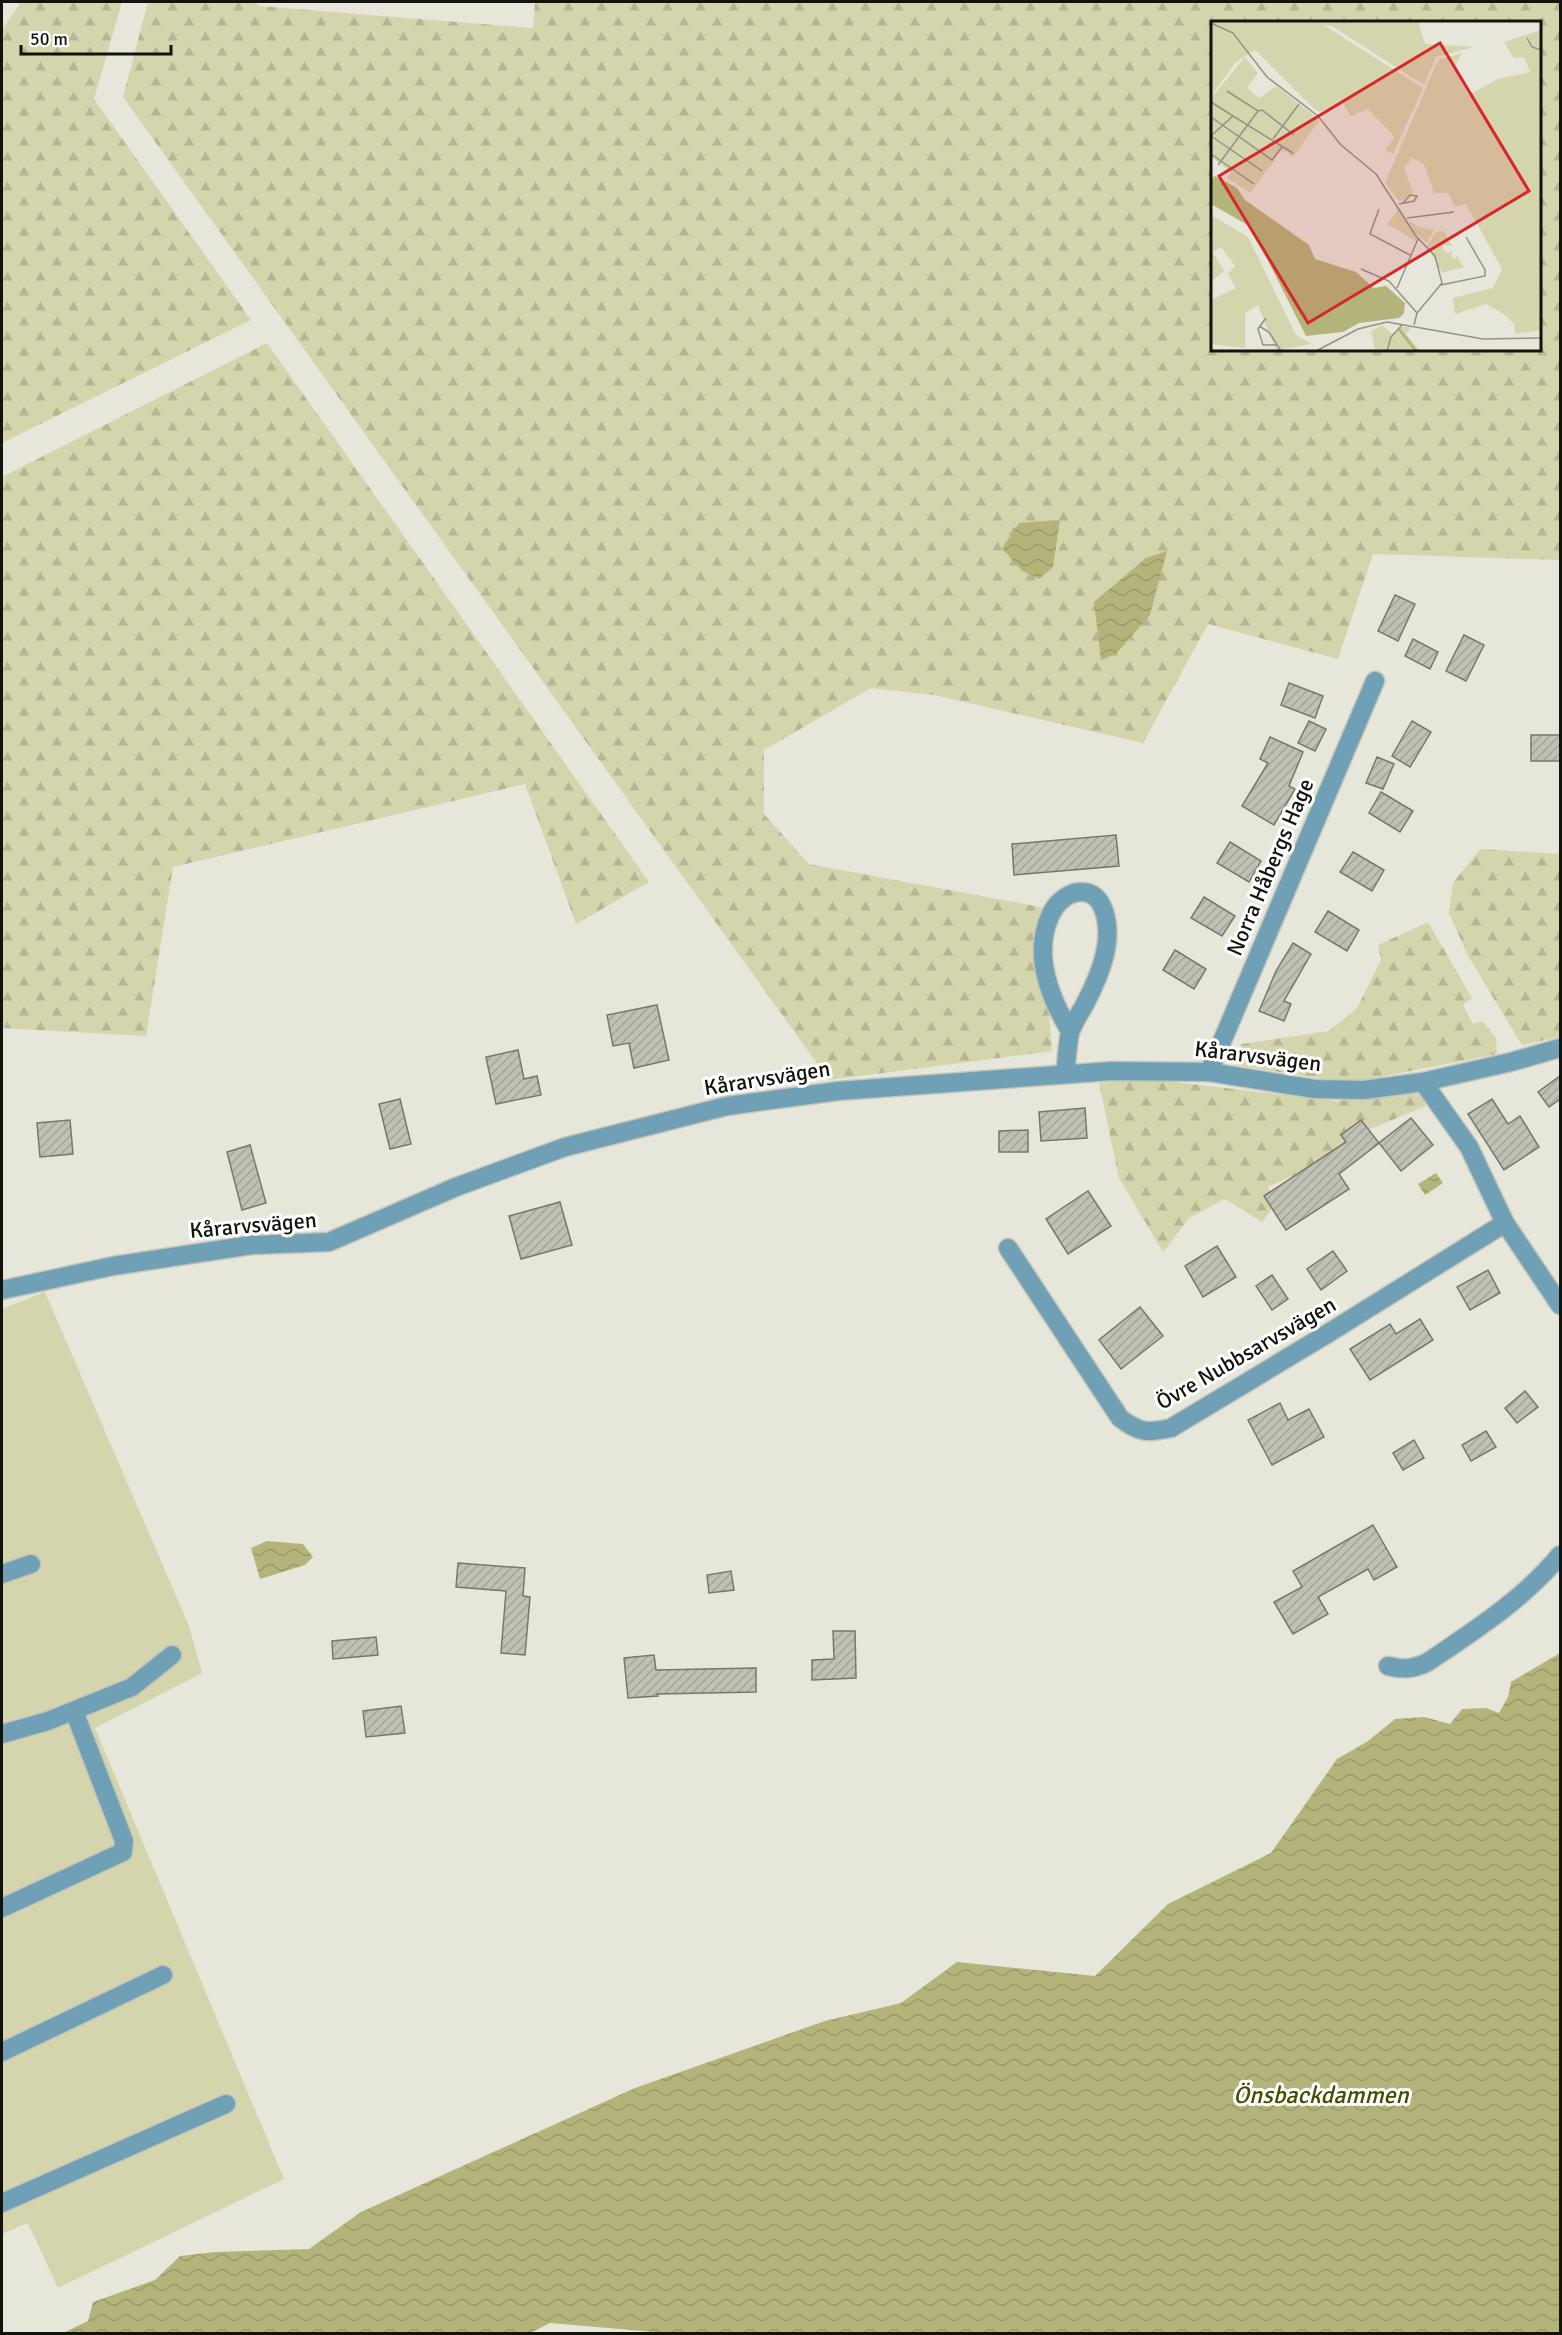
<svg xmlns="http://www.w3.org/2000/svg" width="1562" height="2335" font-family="Signika,sans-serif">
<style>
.forest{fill:url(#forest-firs);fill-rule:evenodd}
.garden{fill:#d5d5ad}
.water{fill:url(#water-waves)}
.building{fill:url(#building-hatch);stroke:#77786d;stroke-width:1.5}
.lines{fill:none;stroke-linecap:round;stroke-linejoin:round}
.minor-casing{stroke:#c4c4b9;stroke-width:21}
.minor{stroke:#6fa0b6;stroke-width:18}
.labels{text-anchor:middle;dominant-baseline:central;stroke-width:6;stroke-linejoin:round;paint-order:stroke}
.street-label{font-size:22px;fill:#13130e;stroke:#fff}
.water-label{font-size:24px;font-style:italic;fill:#4c4a00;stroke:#fff}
.inset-river{fill:none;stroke:#b4b47a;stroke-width:3}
.inset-road{fill:none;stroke:#929288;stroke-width:1.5}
.view{fill:#d62828;fill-opacity:0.15;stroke:#d62828;stroke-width:3}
.inset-edge{fill:none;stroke:#13130e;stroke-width:3}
</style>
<defs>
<pattern id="forest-firs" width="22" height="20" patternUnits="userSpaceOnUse" patternTransform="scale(1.5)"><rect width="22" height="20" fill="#d5d5ad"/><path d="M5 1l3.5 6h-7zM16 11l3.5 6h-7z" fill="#b6b694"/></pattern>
<pattern id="water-waves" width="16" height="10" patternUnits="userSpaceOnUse" patternTransform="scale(1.5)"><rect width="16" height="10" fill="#b4b47a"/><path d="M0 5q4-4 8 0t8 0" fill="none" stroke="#9a9a68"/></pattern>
<pattern id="building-hatch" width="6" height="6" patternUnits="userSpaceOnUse" patternTransform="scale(1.5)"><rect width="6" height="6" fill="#c0c1b5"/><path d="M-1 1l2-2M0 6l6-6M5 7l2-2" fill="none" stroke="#a4a59a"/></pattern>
</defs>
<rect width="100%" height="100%" fill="#e6e6da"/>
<g class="forest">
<polygon points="21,2 122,2 94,99 251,320 2,443 2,30"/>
<path d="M 148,2 L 255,2 L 259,6 L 533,28 L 535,2 L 1560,2 L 1560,560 L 1373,554 L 1338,659 L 1208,624 L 1143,743 L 934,695 L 871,688 L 764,750 L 764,814 L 809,864 L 1041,907 L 1052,1051 L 829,1080 L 123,97 ZM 1212,22 L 1540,22 L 1540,350 L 1212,350 Z"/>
<polygon points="267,343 649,882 576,924 525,784 173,867 146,1036 2,1028 2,1032 2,477"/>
<polygon points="1480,849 1560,854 1560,1037 1522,1045 1468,956 1449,913 1453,883"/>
<polygon points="1428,922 1472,998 1463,1005 1473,1024 1482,1021 1496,1038 1497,1054 1349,1083 1236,1065 1241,1044 1329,1031 1357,1008 1381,960 1378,945"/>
<polygon points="1148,1079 1336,1101 1421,1093 1426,1106 1370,1129 1351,1149 1268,1187 1276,1203 1262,1222 1225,1199 1189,1218 1163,1252 1119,1178 1099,1083"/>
</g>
<polygon class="garden" points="45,1292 189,1626 202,1673 95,1728 284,2179 58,2288 28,2223 2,2234 2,1309"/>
<g class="water">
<polygon points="1060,520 1053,567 1039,579 1022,571 1002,548 1019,523"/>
<polygon points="1167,551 1150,615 1116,654 1101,660 1094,602 1146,558"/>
<polygon points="1436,1173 1443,1183 1425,1195 1418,1184"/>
<polygon points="267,1541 303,1544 313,1557 305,1565 260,1579 251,1548"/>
<polygon points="1560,1653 1560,2333 678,2334 550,2323 528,2334 63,2333 88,2321 93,2302 155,2280 180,2256 215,2252 309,2249 361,2212 635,2088 825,2021 901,2003 957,1962 1095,1976 1168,1904 1271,1853 1337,1759 1368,1741 1395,1719 1424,1717 1450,1724 1462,1709 1486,1708 1499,1713 1508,1697 1511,1682"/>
</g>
<g class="building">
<polygon points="1395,595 1415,604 1398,641 1378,631"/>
<polygon points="1464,635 1484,645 1466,681 1446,671"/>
<polygon points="1413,639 1438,652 1430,669 1405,656"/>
<polygon points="1289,683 1323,696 1315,718 1281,705"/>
<polygon points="1309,721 1326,729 1315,751 1298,743"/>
<polygon points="1412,721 1431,732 1410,767 1392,756"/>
<rect x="1531" y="735" width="29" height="26"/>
<polygon points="1270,737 1303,752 1289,786 1295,789 1274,825 1242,806 1268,763 1260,759"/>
<polygon points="1377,757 1394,764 1383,789 1366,783"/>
<polygon points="1381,792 1413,811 1400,832 1369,813"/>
<polygon points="1116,835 1119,866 1014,875 1012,844"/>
<polygon points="1230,842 1261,861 1249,882 1217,863"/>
<polygon points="1353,852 1384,870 1372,891 1340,872"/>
<polygon points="1204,897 1235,916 1222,936 1191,918"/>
<polygon points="1328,911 1359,930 1347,951 1315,932"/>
<polygon points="1293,943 1311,954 1284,1001 1291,1004 1284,1021 1259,1011 1276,971"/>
<polygon points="1175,950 1206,969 1194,989 1163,970"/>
<polygon points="657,1005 669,1060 634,1068 629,1043 613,1046 607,1015"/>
<polygon points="518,1050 524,1079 537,1076 541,1095 496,1104 486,1057"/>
<polygon points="1560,1076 1560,1099 1549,1107 1538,1092"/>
<polygon points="400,1099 411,1144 390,1149 379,1104"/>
<polygon points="1492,1099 1508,1124 1520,1116 1539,1147 1504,1170 1468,1114"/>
<polygon points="1085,1108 1087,1138 1041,1141 1039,1112"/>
<polygon points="1411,1118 1433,1145 1401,1171 1379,1143"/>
<polygon points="70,1120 73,1154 40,1157 37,1123"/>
<polygon points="1361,1120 1379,1143 1339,1174 1349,1189 1286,1230 1264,1196 1346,1142 1341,1135"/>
<polygon points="1028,1130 1028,1152 999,1152 999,1131"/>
<polygon points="250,1145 266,1203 242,1210 227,1152"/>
<polygon points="1088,1191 1111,1226 1068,1254 1046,1219"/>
<polygon points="560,1202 572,1245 521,1259 509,1216"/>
<polygon points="1217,1246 1236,1277 1203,1297 1185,1266"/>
<polygon points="1333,1251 1347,1271 1321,1290 1307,1269"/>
<polygon points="1488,1270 1500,1293 1470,1310 1457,1287"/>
<polygon points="1272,1275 1288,1299 1272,1310 1256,1286"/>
<polygon points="1140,1307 1163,1336 1121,1369 1099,1340"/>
<polygon points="1420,1319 1433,1340 1370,1380 1350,1349 1390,1324 1396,1334"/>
<polygon points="1525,1391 1538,1407 1517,1423 1505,1408"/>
<polygon points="1280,1403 1288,1420 1309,1409 1324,1437 1272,1465 1248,1420"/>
<polygon points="1486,1431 1496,1447 1471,1461 1462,1445"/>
<polygon points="1414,1440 1424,1458 1403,1470 1393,1453"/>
<polygon points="1373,1525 1397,1567 1374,1580 1368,1569 1318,1597 1328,1614 1293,1634 1274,1602 1302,1587 1293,1571"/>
<polygon points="458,1563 525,1568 523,1596 530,1597 525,1655 501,1653 506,1591 456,1587"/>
<polygon points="731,1571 734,1590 709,1593 707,1575"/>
<polygon points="833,1631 855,1631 856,1678 812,1680 812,1660 834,1659"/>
<polygon points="376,1637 378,1655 333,1659 332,1641"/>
<polygon points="654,1655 656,1670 756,1668 756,1692 657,1694 658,1696 628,1698 624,1658"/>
<polygon points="401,1706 405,1733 366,1737 363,1711"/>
</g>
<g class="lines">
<g class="minor-casing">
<g id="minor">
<polyline points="1209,1072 1375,681"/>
<path d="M 1065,1074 C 1067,1060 1067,1046 1070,1033 C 1073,1023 1080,1013 1085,1004 C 1100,975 1117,936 1101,904 C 1095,893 1085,890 1074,893 C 1064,896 1055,905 1051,914 C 1032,953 1050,998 1070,1031"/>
<polyline points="1423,1082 1469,1147 1505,1223 1560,1305"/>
<path d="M 1008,1248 L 1120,1418 C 1139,1433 1148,1433 1171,1428 L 1327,1334 L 1505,1223"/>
<polyline points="2,1290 113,1266 252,1245 329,1242 456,1187 565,1147 727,1106 838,1091 1112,1071 1209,1072 1315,1089 1364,1090 1423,1082 1511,1062 1560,1048"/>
<polyline points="2,1574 31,1564"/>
<path d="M 1388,1666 C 1403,1670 1414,1669 1428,1662 C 1475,1630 1524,1599 1560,1555"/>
<polyline points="2,1734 48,1721 132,1687 172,1655"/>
<polyline points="2,1908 123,1852 124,1841 74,1711"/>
<polyline points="2,2052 163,1975"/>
<polyline points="2,2203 226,2104"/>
</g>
</g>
<use href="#minor" class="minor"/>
</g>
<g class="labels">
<g class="street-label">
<text transform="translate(1270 867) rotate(-67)">Norra Håbergs Hage</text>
<text transform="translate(1258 1056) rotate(7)">Kårarvsvägen</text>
<text transform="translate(767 1078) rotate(-9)">Kårarvsvägen</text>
<text transform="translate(253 1225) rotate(-5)">Kårarvsvägen</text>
<text transform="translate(1246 1353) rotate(-30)">Övre Nubbsarvsvägen</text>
</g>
<g class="water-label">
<text x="1321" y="2095">Önsbackdammen</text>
</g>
</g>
<g transform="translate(1211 21)">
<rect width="330" height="330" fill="#e6e6da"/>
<path d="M 0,0 L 106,0 L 212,67 L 182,133 L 174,129 L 184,116 L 157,88 L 139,95 L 132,81 L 109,91 L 102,87 L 44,29 L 25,41 L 0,75 ZM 113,0 L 207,0 L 214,23 L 263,26 L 225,36 L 213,64 ZM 330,9 L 330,309 L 304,313 L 303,303 L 293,293 L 275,283 L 244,293 L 242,277 L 282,267 L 291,248 L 255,183 L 243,186 L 238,172 L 223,172 L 213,143 L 201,137 L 193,147 L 202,172 L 189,181 L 174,162 L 227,39 L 251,32 L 243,47 L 257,74 L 287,58 L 319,51 L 313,36 L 303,37 L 293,21 ZM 189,187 L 206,218 L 205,220 L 176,203 ZM 0,194 L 37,216 L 85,314 L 101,323 L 65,329 L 47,284 L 34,292 L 34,327 L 0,323 L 0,279 L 25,267 L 17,253 L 24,245 L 10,226 L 2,231 L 13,250 L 0,261 ZM 198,199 L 207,206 L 223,209 L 216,222 L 203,211 ZM 233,210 L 241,225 L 231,224 L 233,229 L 237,232 L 242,229 L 240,234 L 244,239 L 245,234 L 253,246 L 231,252 L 216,225 L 225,211 ZM 171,304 L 182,314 L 191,306 L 200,306 L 195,313 L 209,330 L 160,330 L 164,328 L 160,310 Z" fill="#d5d5ad"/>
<path d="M 94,0 L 149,0 L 149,5 L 99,4 Z" fill="#d5d5ad"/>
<path d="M 34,36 L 47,52 L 36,67 L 48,77 L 65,65 L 109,99 L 82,136 L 71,129 L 39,172 L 16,157 L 20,151 L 0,136 L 0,77 Z" fill="#d5d5ad"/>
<path d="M 4,155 L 26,167 L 34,179 L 98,224 L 104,238 L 145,251 L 163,267 L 175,265 L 194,282 L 193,292 L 188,297 L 148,302 L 132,311 L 95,315 L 40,206 L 0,183 L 0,158 Z" fill="#b4b47a"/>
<path class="inset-river" d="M 188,308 L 205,330"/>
<path class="inset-road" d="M 0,2 L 22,12 L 56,56 L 107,95 L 130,124 L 165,153 L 205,215 L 224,235 L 231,262 L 206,292 L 203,304M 316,17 L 321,26 L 330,29M 16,70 L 47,90 L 51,89 L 83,114M 0,81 L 22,95M 0,96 L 61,139 L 71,126M 0,115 L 22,95 L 82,132M 0,115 L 51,150M 62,118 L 88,83M 0,133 L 43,163M 7,144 L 47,90M 188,183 L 203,180 L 206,175 L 199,174 L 192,182M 168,188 L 159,213 L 199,234M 196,197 L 243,191M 150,248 L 178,260 L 206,292M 230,264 L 274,255 L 274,249 L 255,216M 186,267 L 207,218M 55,297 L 47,308 L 52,324 L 66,324M 48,305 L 58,311 L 70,330M 105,330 L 147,308 L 176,301 L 272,318 L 330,317M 176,330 L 180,316 L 191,304"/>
<path class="view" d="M 229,22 L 318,170 L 97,302 L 8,155 Z"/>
<rect width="330" height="330" class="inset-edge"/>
</g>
<rect width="1562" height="2335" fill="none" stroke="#13130e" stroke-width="6"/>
<path d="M21 45v9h150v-9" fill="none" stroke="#13130e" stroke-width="3"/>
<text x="30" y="45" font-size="18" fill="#13130e" stroke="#ffffff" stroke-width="4.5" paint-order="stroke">50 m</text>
</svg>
